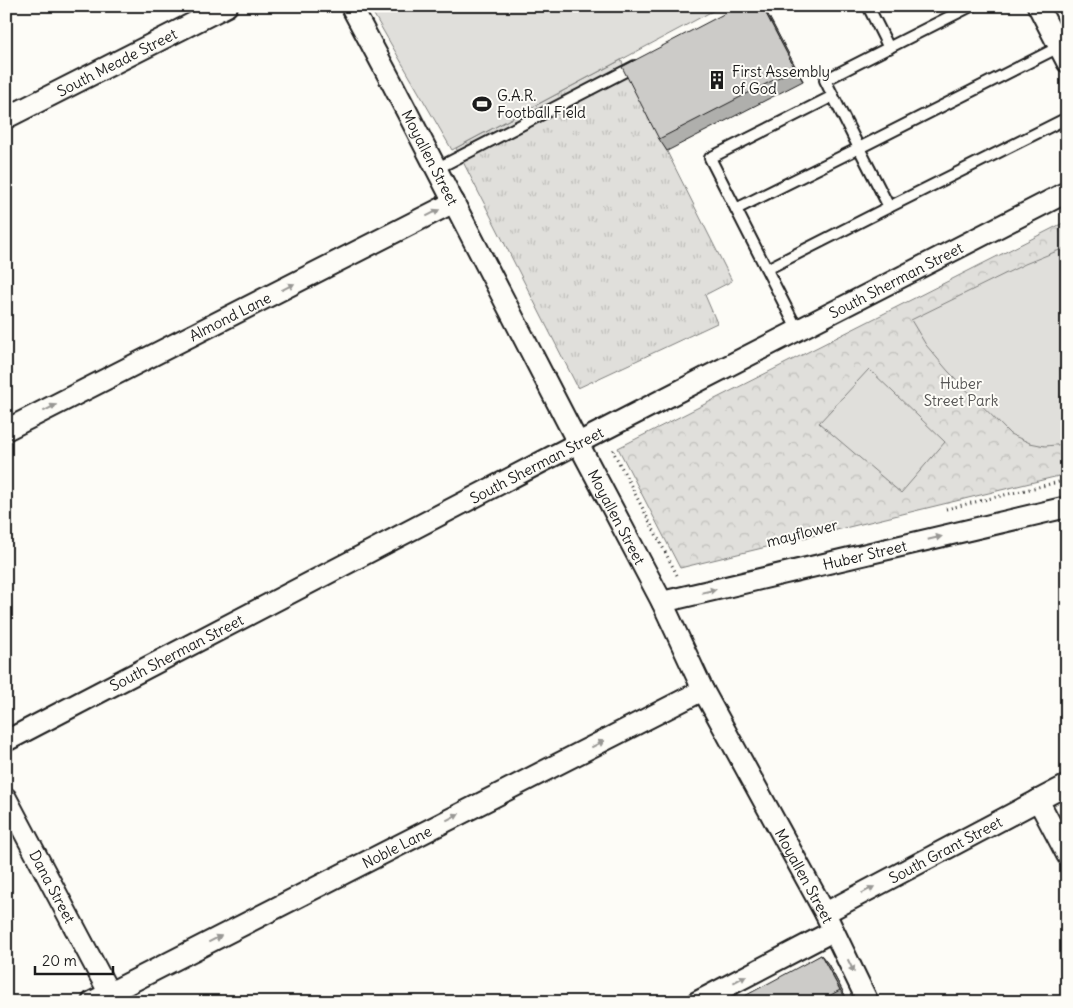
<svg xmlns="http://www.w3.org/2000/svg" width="1073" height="1008" font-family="Delius,sans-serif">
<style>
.grass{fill:url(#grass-tufts);stroke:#7e7e7c}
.forest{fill:url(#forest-crowns);stroke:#7e7e7c}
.garden{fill:#e0dfdb;stroke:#7e7e7c}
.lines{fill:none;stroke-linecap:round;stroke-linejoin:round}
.service-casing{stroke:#1c1c1c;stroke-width:14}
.minor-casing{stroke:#1c1c1c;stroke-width:24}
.path{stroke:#1c1c1c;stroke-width:3;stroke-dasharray:1 4;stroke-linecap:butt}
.service{stroke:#fdfcf7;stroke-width:10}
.minor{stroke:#fdfcf7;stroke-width:20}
.wall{fill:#afafac;stroke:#1c1c1c}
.shaded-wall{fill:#8f8e8c;stroke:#1c1c1c}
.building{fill:#cccbc8;stroke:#1c1c1c}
.oneway{fill:#989794}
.labels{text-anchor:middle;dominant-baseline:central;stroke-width:4;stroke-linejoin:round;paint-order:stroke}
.street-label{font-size:15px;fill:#1c1c1c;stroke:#fdfcf7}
.poi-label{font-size:15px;fill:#1c1c1c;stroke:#fdfcf7;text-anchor:start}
.park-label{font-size:15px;fill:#575655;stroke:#fdfcf7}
</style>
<defs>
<pattern id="grass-tufts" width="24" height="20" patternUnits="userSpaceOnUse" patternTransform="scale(1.25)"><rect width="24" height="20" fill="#e0dfdb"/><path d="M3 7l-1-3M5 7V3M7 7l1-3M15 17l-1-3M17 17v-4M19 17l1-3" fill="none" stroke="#c0bfbb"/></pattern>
<pattern id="forest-crowns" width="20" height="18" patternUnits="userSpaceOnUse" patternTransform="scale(1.25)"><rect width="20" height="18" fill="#e0dfdb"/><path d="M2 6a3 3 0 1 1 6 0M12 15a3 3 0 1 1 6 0" fill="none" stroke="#c0bfbb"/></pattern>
</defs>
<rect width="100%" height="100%" fill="#fdfcf7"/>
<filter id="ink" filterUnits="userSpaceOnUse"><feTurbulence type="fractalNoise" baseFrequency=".02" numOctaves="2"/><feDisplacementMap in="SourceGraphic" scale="10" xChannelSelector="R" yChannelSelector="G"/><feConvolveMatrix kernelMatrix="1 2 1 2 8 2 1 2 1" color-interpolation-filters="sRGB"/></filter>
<g filter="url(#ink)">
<polygon class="grass" points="621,60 732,281 705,295 717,323 578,388 456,148"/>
<polygon class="forest" points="1067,221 1067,474 680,568 618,448"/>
<g class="garden">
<polygon points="369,6 722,6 452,150"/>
<polygon points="1067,247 1067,444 1045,446 1030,443 1010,434 948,371 926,345 911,320 1025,264"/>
<polygon points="869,369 945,442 901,493 819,423"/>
</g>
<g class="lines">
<g class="service-casing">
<g id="service">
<polyline points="868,6 889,48"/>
<polyline points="436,169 635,66"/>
<polyline points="889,207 1067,118"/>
<polyline points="736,209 859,148 833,96"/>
<polyline points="767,269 889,207 859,148 1059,47"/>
<polyline points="798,331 710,158 833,96 825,80 971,6"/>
</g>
</g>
<g class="minor-casing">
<g id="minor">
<path id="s1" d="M 351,6 L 391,81 L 578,443 L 662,602 L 703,690 L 825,913 L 868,1002"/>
<polyline points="1038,6 1067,62"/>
<path id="s2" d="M 6,118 L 227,6"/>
<path id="s3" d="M 6,430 L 454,202"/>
<path id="s4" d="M 662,602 L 1067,507"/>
<path id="s5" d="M 6,741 L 578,443 L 1067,192"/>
<path id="s6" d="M 6,798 L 114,1002"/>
<polyline points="1038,800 1067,855"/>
<path id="s7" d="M 825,913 L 1067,785"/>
<path id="s8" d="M 92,1002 L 703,690"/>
<polyline points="697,1002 833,931"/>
</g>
</g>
<g class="path">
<polyline points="614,450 613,451 677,575"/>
<polyline points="946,509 1067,480"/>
</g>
<use href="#service" class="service"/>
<use href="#minor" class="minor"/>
</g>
<g class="wall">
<polygon points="739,6 763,6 803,81 667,151 659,139"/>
<polygon points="821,955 828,964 847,999 841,1002 745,1002"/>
</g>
<g class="shaded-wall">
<polygon points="762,6 763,6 765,9 803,81 795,69"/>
<polygon points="821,955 828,964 847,999 840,990"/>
</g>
<g class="building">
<polygon points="739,6 762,6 795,69 659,139 622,67"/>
<polygon points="821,955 840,990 818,1002 745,1002 743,997"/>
</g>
<defs><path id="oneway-solid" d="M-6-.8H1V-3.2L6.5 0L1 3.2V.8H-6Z" transform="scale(1.25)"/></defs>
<g class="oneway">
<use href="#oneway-solid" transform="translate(433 213) rotate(-27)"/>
<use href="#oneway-solid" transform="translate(288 287) rotate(-27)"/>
<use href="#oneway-solid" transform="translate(50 408) rotate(-27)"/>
<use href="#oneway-solid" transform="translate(935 538) rotate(-13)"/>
<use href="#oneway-solid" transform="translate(709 591) rotate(-13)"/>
<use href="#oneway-solid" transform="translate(598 744) rotate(-27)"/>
<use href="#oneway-solid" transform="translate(453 817) rotate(-27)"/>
<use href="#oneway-solid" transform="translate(868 890) rotate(-28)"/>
<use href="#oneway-solid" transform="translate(215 939) rotate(-27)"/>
<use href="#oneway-solid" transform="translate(851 966) rotate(64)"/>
<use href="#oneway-solid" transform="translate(740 979) rotate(-28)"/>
</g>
</g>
<defs>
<g id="building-bare" transform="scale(1.5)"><path d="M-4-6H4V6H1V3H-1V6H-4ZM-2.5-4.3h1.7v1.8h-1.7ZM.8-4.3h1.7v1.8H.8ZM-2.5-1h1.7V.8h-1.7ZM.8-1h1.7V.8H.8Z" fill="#1c1c1c" stroke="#fdfcf7" stroke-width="2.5" paint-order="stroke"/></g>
<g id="stadium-bare" transform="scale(1.5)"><path d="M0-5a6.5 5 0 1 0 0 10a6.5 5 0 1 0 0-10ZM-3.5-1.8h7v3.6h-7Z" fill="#1c1c1c" stroke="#fdfcf7" stroke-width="2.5" paint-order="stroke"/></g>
</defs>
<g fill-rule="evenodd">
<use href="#building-bare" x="717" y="80"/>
<use href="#stadium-bare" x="482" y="104"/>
</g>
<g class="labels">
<g class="street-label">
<text stroke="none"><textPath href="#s2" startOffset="124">South Meade Street</textPath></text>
<text stroke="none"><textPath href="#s1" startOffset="171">Moyallen Street</textPath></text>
<text stroke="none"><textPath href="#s5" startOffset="1002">South Sherman Street</textPath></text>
<text stroke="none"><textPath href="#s3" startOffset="251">Almond Lane</textPath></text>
<text stroke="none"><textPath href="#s5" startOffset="598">South Sherman Street</textPath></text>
<text stroke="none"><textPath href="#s1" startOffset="576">Moyallen Street</textPath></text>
<text transform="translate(802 533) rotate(-14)">mayflower</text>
<text stroke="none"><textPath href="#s4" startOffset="208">Huber Street</textPath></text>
<text stroke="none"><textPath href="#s5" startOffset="192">South Sherman Street</textPath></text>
<text stroke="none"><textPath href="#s8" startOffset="342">Noble Lane</textPath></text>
<text stroke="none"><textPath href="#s7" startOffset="136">South Grant Street</textPath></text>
<text stroke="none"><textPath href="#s1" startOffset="981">Moyallen Street</textPath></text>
<text stroke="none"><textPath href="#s6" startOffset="100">Dana Street</textPath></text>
</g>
<g class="poi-label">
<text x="732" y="71">First Assembly<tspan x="732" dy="17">of God</tspan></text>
<text x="497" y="95">G.A.R.<tspan x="497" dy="17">Football Field</tspan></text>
</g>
<g class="park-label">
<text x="961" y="383">Huber<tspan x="961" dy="17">Street Park</tspan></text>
</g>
</g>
<rect width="1073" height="1008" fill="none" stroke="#fdfcf7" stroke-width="25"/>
<rect x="12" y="12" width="1048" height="983" fill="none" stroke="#1c1c1c" stroke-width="2" filter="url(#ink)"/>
<path d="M35 966v8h78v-8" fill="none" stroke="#1c1c1c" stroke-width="2.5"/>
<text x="42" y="966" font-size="15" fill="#1c1c1c" stroke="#fdfcf7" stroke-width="4" paint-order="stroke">20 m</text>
</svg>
